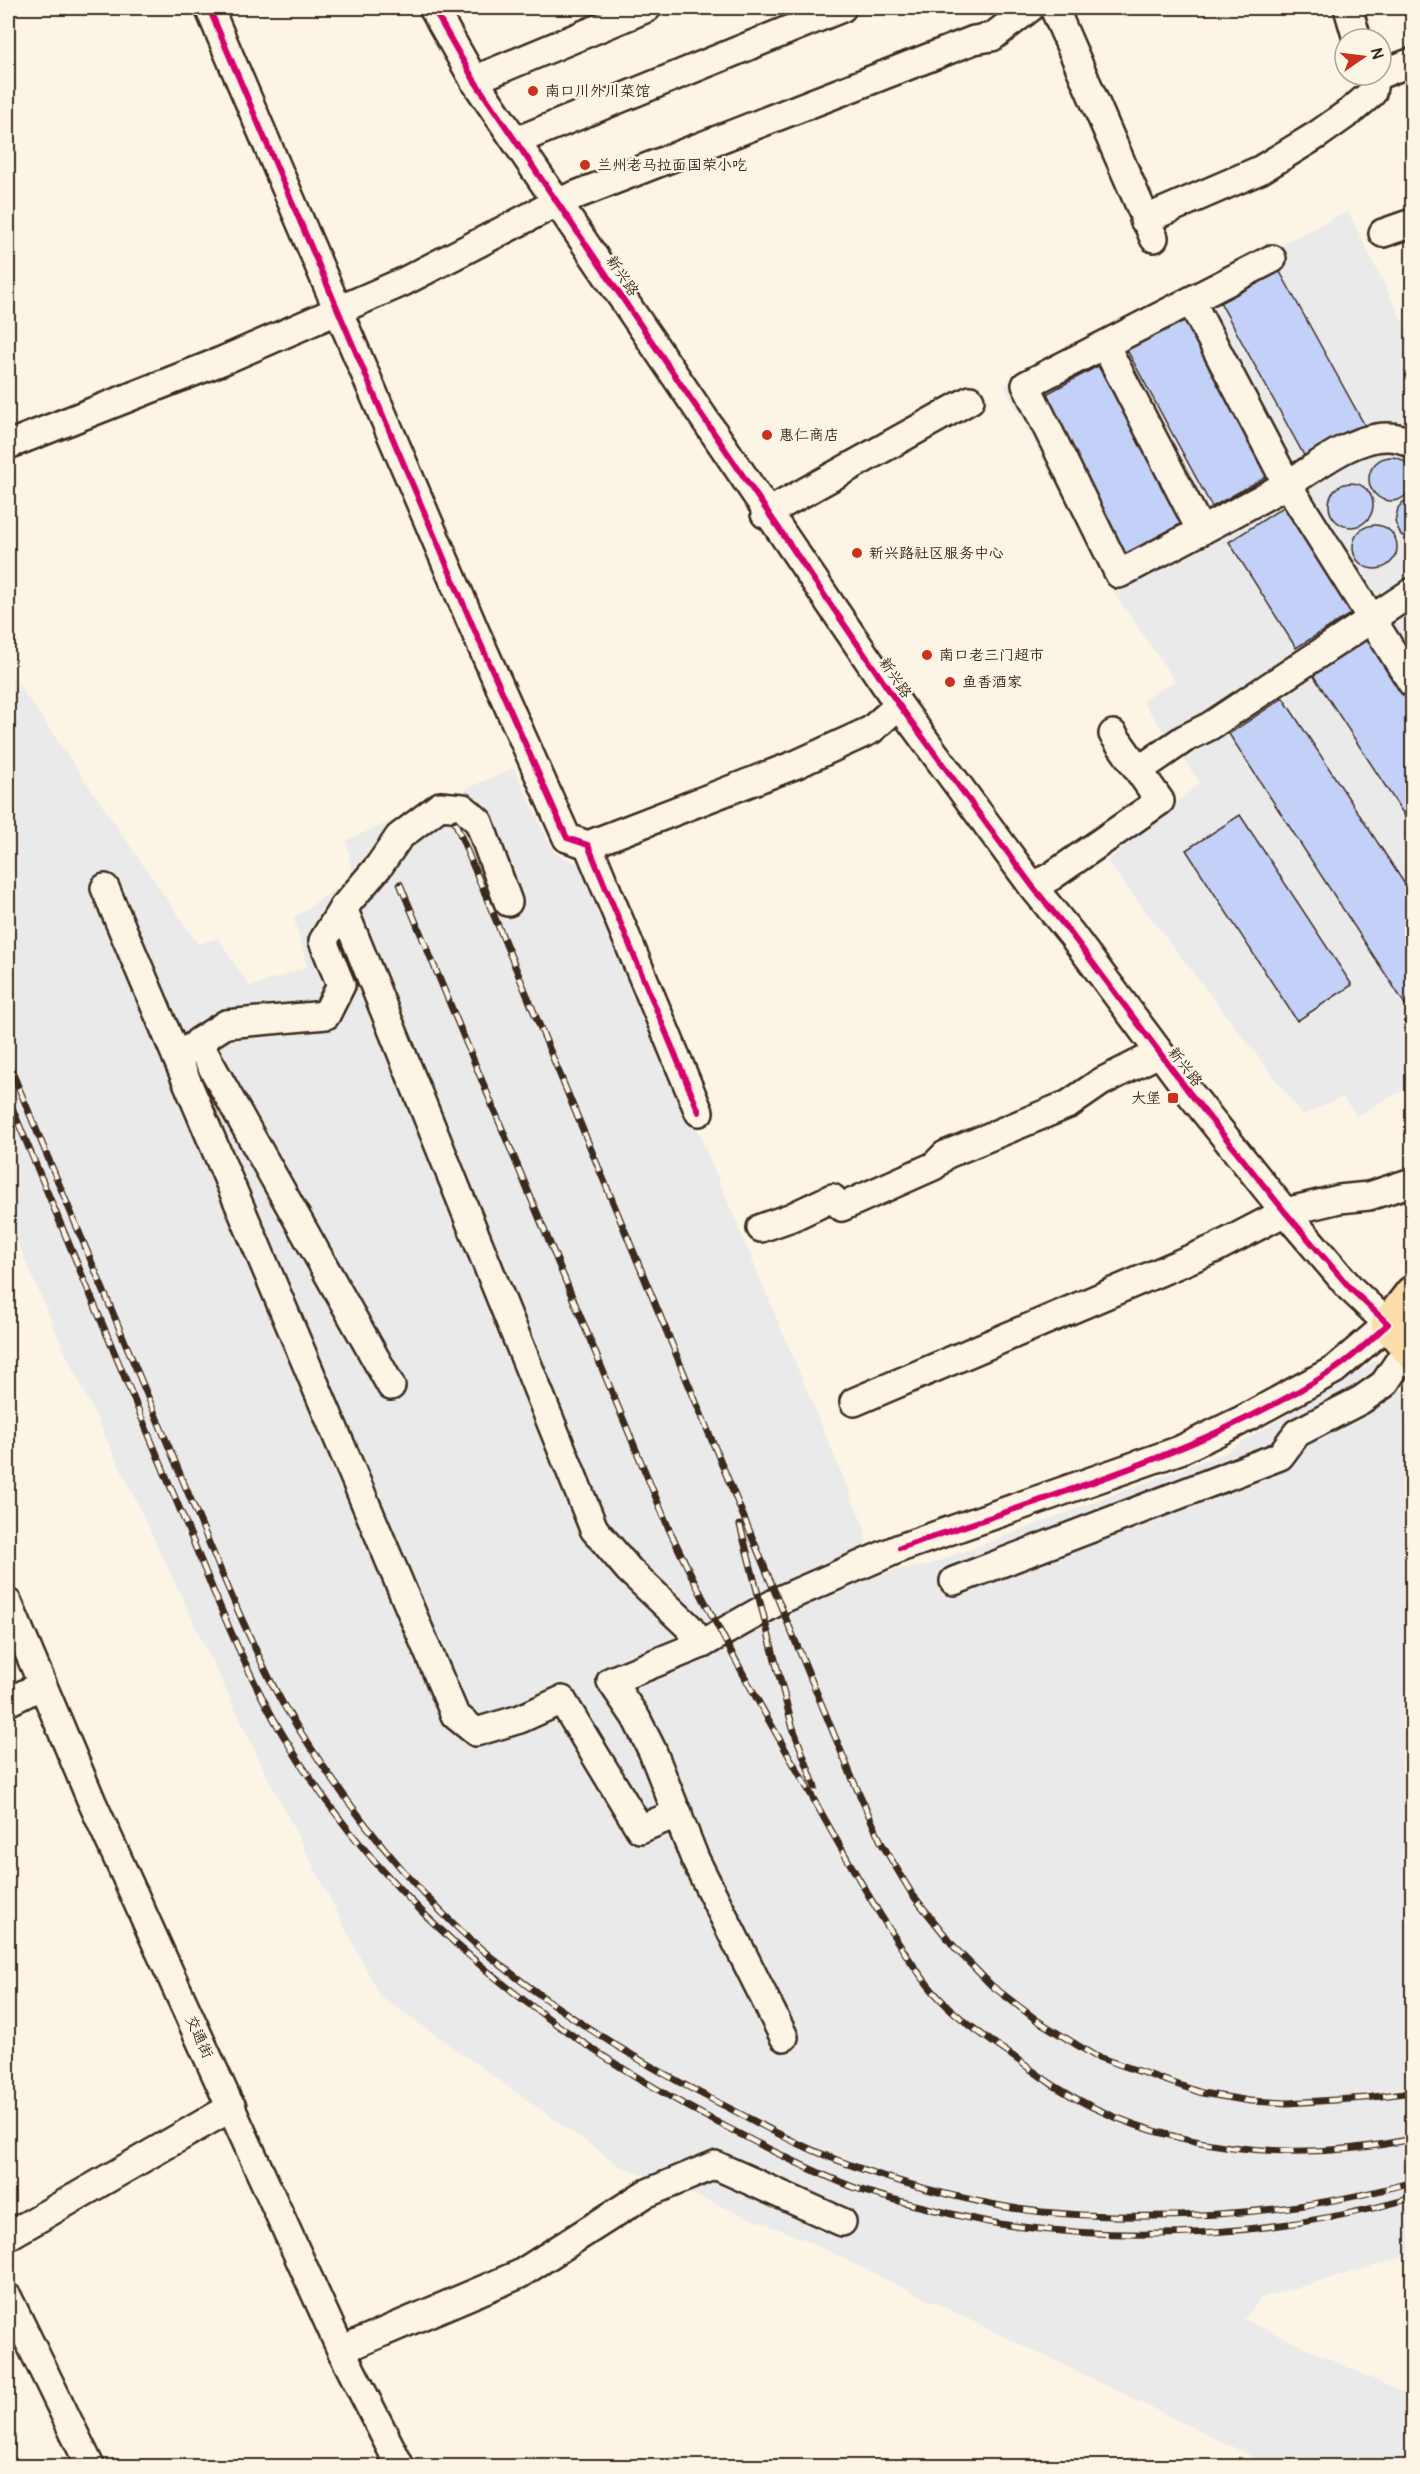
<svg xmlns="http://www.w3.org/2000/svg" width="1420" height="2474" font-family="Pangolin,'LXGW WenKai TC',sans-serif">
<style>
.built{fill:#ebeaeb}
.building{fill:#c3d1f8;stroke:#3b2a1e;stroke-width:1.5}
.lines{fill:none;stroke-linecap:round;stroke-linejoin:round}
.minor-casing{stroke:#3b2a1e;stroke-width:32}
.major-casing{stroke:#3b2a1e;stroke-width:38}
.minor{stroke:#fcf5e5;stroke-width:27}
.major{stroke:#faddab;stroke-width:33}
.rail-casing{stroke:#3b2a1e;stroke-width:7}
.rail{stroke:#fcf5e5;stroke-width:4.5;stroke-dasharray:14;stroke-linecap:butt}
.cycleway-casing{stroke:#fcf5e5;stroke-width:10}
.cycleway{stroke:#d6006c;stroke-width:6}
.poi-dot{fill:#c8321e;stroke:#fcf5e5;stroke-width:2}
.labels{text-anchor:middle;dominant-baseline:central;stroke-width:4.5;stroke-linejoin:round;paint-order:stroke}
.poi-label{font-size:15px;fill:#3b2a1e;stroke:#fcf5e5;text-anchor:start}
.street-label{font-size:15px;fill:#3b2a1e;stroke:#fcf5e5}
</style>
<rect width="100%" height="100%" fill="#fcf5e5"/>
<filter id="ink" filterUnits="userSpaceOnUse"><feTurbulence type="fractalNoise" baseFrequency=".0167" numOctaves="2"/><feDisplacementMap in="SourceGraphic" scale="12" xChannelSelector="R" yChannelSelector="G"/><feConvolveMatrix kernelMatrix="1 2 1 2 8 2 1 2 1" color-interpolation-filters="sRGB"/></filter>
<g filter="url(#ink)">
<g class="built">
<polygon points="1348,211 1412,340 1412,1085 1357,1116 1342,1097 1303,1115 1107,861 1200,783 1142,701 1175,681 1108,584 1004,385"/>
<polygon points="8,669 198,944 218,938 250,987 307,967 294,918 352,877 347,840 514,768 554,853 588,868 865,1529 864,1575 928,1565 1224,1453 1378,1359 1412,1402 1412,1405 1403,1420 1412,1432 1412,2255 1261,2298 1244,2319 1412,2397 1412,2466 1272,2466 801,2238 620,2166 380,1996 264,1770 65,1352 8,1221"/>
</g>
<g class="building">
<polygon points="1279,270 1365,426 1306,459 1220,302"/>
<polygon points="1186,318 1271,474 1212,507 1127,350"/>
<polygon points="1098,366 1184,522 1124,555 1039,398"/>
<circle cx="1391" cy="479" r="22"/>
<circle cx="1351" cy="505" r="22"/>
<polygon points="1412,498 1412,541 1401,535 1395,522 1398,508 1403,502"/>
<polygon points="1288,504 1355,611 1296,648 1229,542"/>
<circle cx="1375" cy="547" r="22"/>
<polygon points="1371,637 1412,701 1412,827 1313,675"/>
<polygon points="1283,698 1412,895 1412,1015 1229,734"/>
<polygon points="1240,815 1352,985 1297,1021 1186,850"/>
</g>
<g class="lines">
<g class="minor-casing">
<g id="minor">
<polyline points="209,8 475,631 567,838 588,845 699,1112"/>
<polyline points="433,8 474,80 899,705 1033,887 1072,935 1189,1092 1285,1212 1351,1289 1388,1324 1334,1370 1240,1421 1180,1450 900,1548 780,1600 702,1644 611,1681 636,1718 652,1750 695,1859 784,2037"/>
<polyline points="1054,8 1154,238"/>
<polyline points="1348,8 1357,39"/>
<polyline points="1381,74 1412,62"/>
<polyline points="474,80 647,8"/>
<polyline points="516,141 842,8"/>
<polyline points="1144,220 1260,170 1317,135 1351,111 1372,93 1375,76 1379,75"/>
<polyline points="1383,233 1412,223"/>
<path d="M 1272,259 L 1026,385 L 1119,574 C 1174,545 1230,516 1284,486 C 1311,471 1335,450 1364,441 C 1380,436 1398,435 1412,444"/>
<polyline points="1191,301 1287,484 1412,683"/>
<polyline points="1105,345 1201,531"/>
<polyline points="8,445 224,360 403,282 558,202 974,40 992,37 1030,8"/>
<polyline points="765,514 970,400"/>
<polyline points="1139,770 1184,739 1210,726 1412,592"/>
<polyline points="588,845 797,764 871,730 899,705"/>
<polyline points="1033,887 1052,876 1160,801 1113,734"/>
<polyline points="105,888 177,1058 192,1047"/>
<polyline points="343,908 594,1529 629,1570 688,1626 702,1644"/>
<polyline points="177,1058 455,1715 476,1732 520,1719 562,1700 640,1829 678,1813"/>
<polyline points="761,1228 792,1217 832,1198 842,1207 934,1166 945,1155 1069,1104 1101,1082 1159,1053"/>
<polyline points="391,1386 198,1042 226,1024 326,1015 341,985 323,941 343,908 379,866 399,837 440,806 463,808 479,822 508,902"/>
<polyline points="854,1402 1216,1248 1285,1212 1339,1199 1369,1196 1412,1182"/>
<polyline points="954,1581 1280,1456 1297,1433 1361,1400 1384,1384 1408,1348"/>
<polyline points="8,1603 92,1802 341,2350 400,2466"/>
<polyline points="8,1702 42,1685"/>
<polyline points="8,2236 232,2107"/>
<polyline points="8,2298 90,2466"/>
<polyline points="341,2350 520,2274 645,2194 715,2165 842,2222"/>
</g>
</g>
<g class="major-casing">
<polyline id="major" points="1412,1293 1388,1324 1412,1353"/>
</g>
<use href="#minor" class="minor"/>
<use href="#major" class="major"/>
<g class="rail-casing">
<g id="rail">
<polyline points="455,822 853,1780 882,1844 912,1894 956,1949 991,1985 1038,2021 1095,2056 1202,2093 1250,2101 1288,2103 1366,2098 1412,2092"/>
<path d="M 400,884 L 669,1529 C 710,1616 756,1699 804,1782 C 829,1827 854,1872 881,1916 C 897,1941 913,1967 932,1990 C 955,2017 985,2037 1014,2057 C 1027,2067 1040,2076 1053,2085 C 1158,2152 1293,2164 1412,2139"/>
<path d="M 8,1062 C 64,1196 120,1330 176,1464 C 198,1517 220,1570 243,1622 C 256,1650 268,1678 283,1704 C 336,1790 403,1882 480,1948 C 552,2009 633,2059 717,2102 C 750,2118 783,2138 817,2152 C 875,2176 938,2194 1001,2206 C 1037,2213 1075,2215 1112,2216 C 1212,2218 1315,2210 1412,2182"/>
<path d="M 8,1098 C 62,1228 117,1358 171,1488 C 206,1571 237,1657 283,1735 C 387,1911 551,2037 730,2129 C 768,2149 807,2169 848,2185 C 869,2194 893,2199 915,2205 C 948,2213 980,2222 1014,2226 C 1145,2243 1285,2234 1412,2198"/>
<polyline points="740,1525 792,1725 815,1787"/>
</g>
</g>
<use href="#rail" class="rail"/>
<g class="cycleway-casing">
<g id="cycleway">
<polyline points="209,8 475,631 567,838 588,845 699,1112"/>
<path d="M 433,8 L 474,80 L 899,705 L 1033,887 L 1072,935 L 1189,1092 L 1285,1212 L 1351,1289 L 1388,1324 C 1370,1340 1352,1359 1332,1371 C 1200,1454 1047,1497 900,1548"/>
</g>
</g>
<use href="#cycleway" class="cycleway"/>
</g>
</g>
<g class="poi-dot">
<circle cx="533" cy="91" r="6"/>
<circle cx="585" cy="165" r="6"/>
<circle cx="767" cy="435" r="6"/>
<circle cx="857" cy="553" r="6"/>
<circle cx="927" cy="655" r="6"/>
<circle cx="950" cy="682" r="6"/>
<rect x="1167" y="1092" width="12" height="12" rx="3"/>
</g>
<g class="labels">
<g class="poi-label">
<text x="545" y="91">南口川外川菜馆</text>
<text x="597" y="165">兰州老马拉面国荣小吃</text>
<text x="779" y="435">惠仁商店</text>
<text x="869" y="553">新兴路社区服务中心</text>
<text x="939" y="655">南口老三门超市</text>
<text x="962" y="682">鱼香酒家</text>
<text x="1161" y="1098" text-anchor="end">大堡</text>
</g>
<g class="street-label">
<text transform="translate(622 276) rotate(56)">新兴路</text>
<text transform="translate(895 678) rotate(56)">新兴路</text>
<text transform="translate(1185 1067) rotate(52)">新兴路</text>
<text transform="translate(199 2037) rotate(65)">交通街</text>
</g>
</g>
<rect width="1420" height="2474" fill="none" stroke="#fcf5e5" stroke-width="30"/>
<rect x="15" y="15" width="1390" height="2444" fill="none" stroke="#3b2a1e" stroke-width="2" filter="url(#ink)"/>
<g transform="translate(1363 57) rotate(76)"><circle r="28" fill="#fcf5e5" stroke="#afa495" stroke-width="1.5"/>
<path d="M0-4.5L10 22L0 15L-10 22Z" fill="#c8321e"/>
<text y="-9" font-size="16" font-weight="bold" text-anchor="middle" fill="#3b2a1e">N</text>
</g>
</svg>
